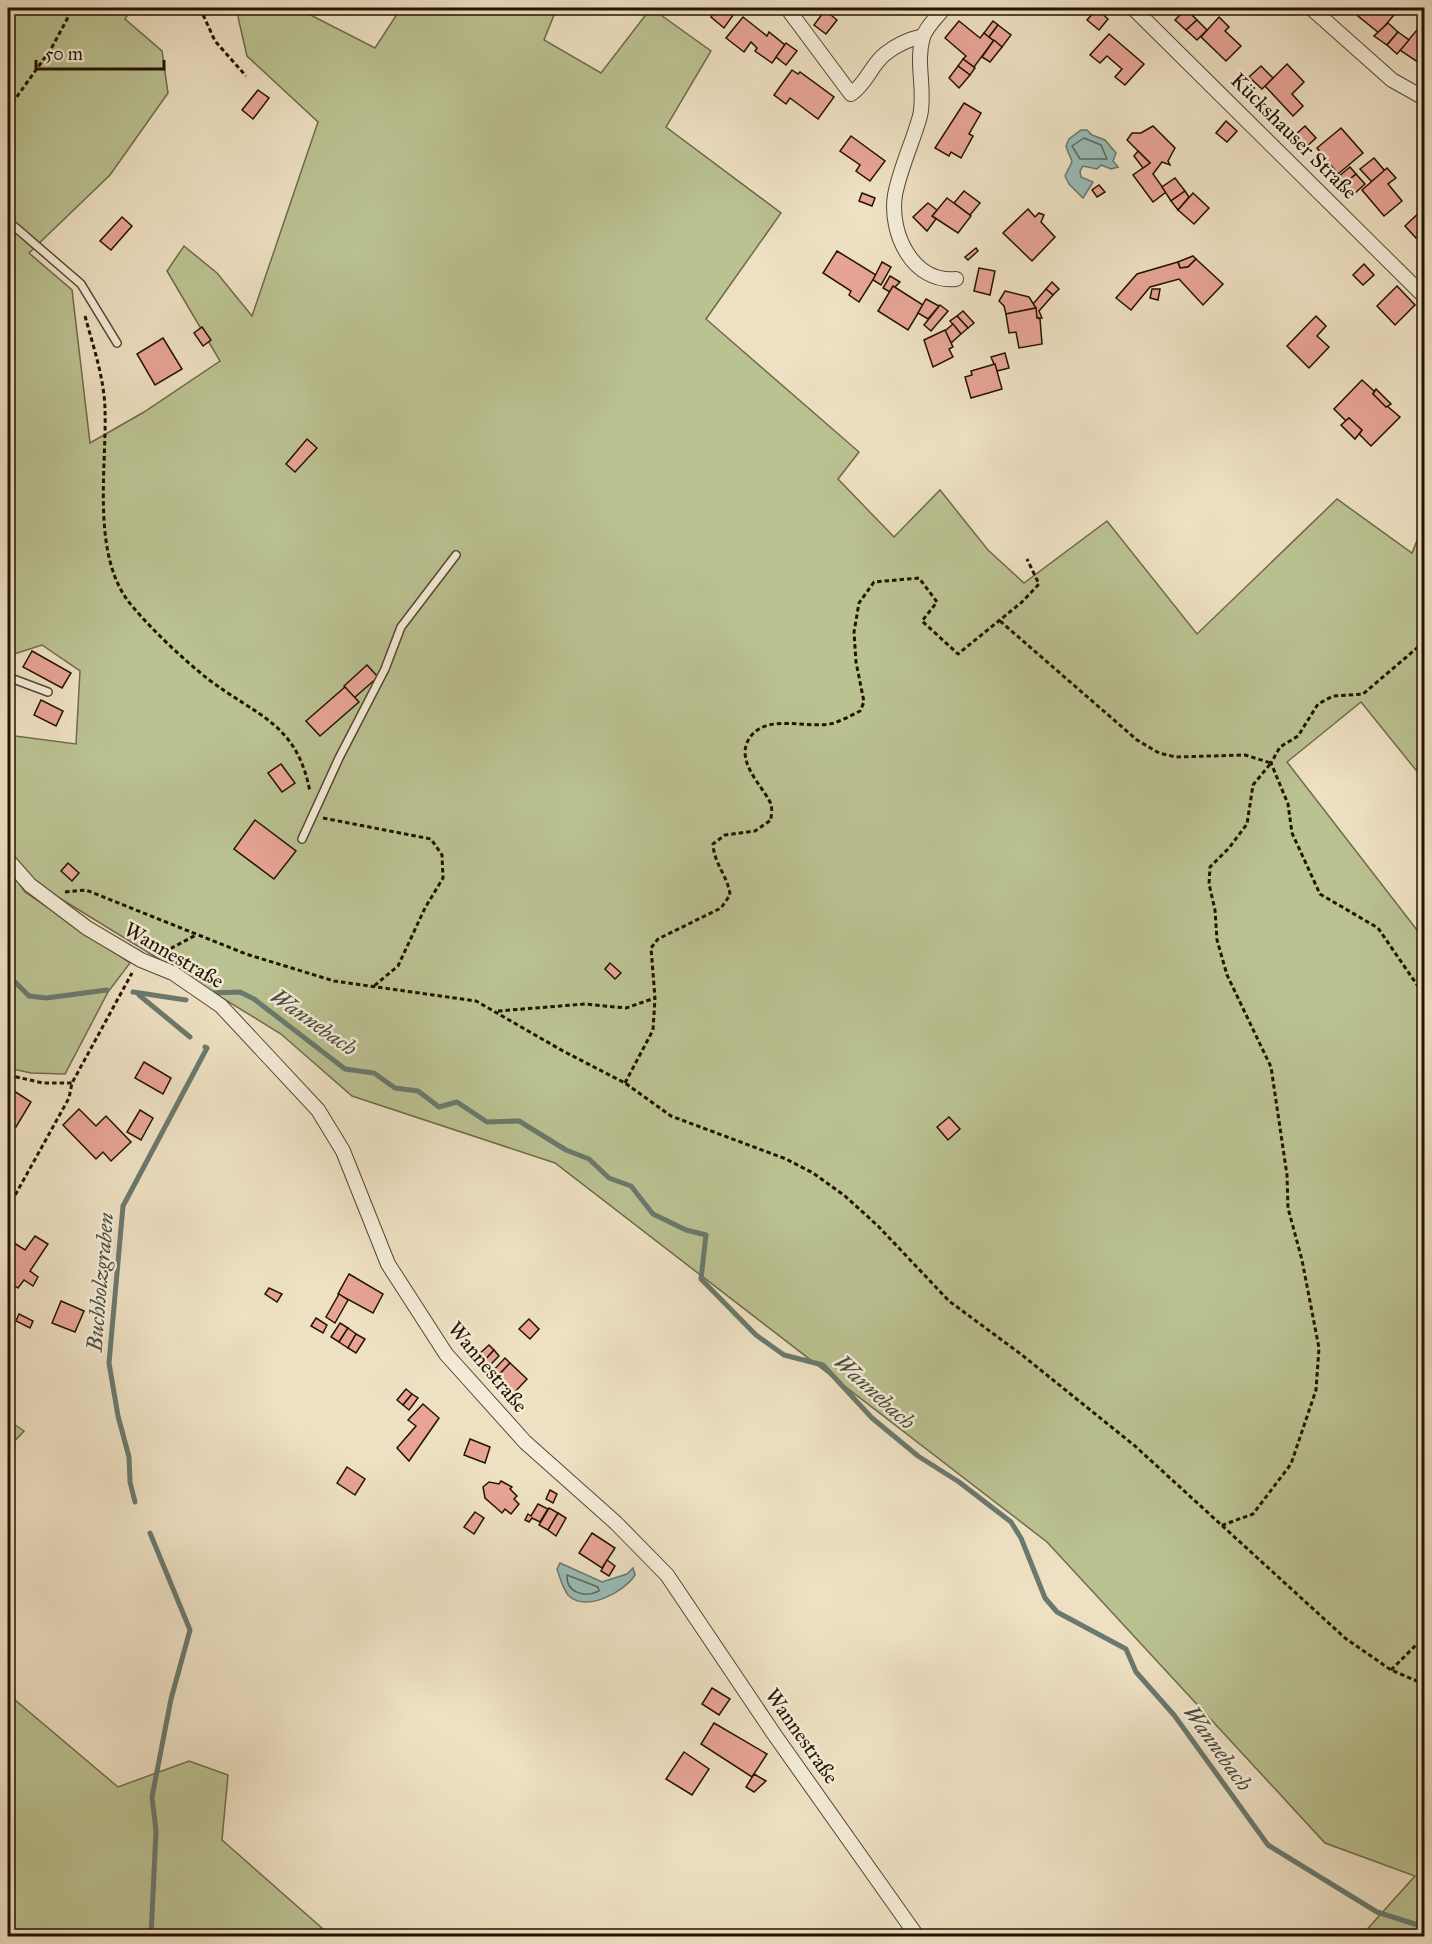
<svg xmlns="http://www.w3.org/2000/svg" width="1432" height="1944" font-family="'IM FELL Great Primer',serif">
<style>
.green{fill:#bbc292;stroke:#6f6a49;stroke-width:1.5}
.water{fill:#99bdb8;stroke:#6a796e;stroke-width:1.5}
.lines{fill:none;stroke-linecap:round;stroke-linejoin:round}
.shore{stroke:#5e685c;stroke-width:1.5}
.stream{stroke:#6a796e;stroke-width:5}
.building{fill:#e8a596;stroke:#231300;stroke-width:1.5}
.lane-casing{stroke:#564631;stroke-width:10}
.street-casing{stroke:#564631;stroke-width:16}
.path{stroke:#231300;stroke-width:3;stroke-dasharray:4.5 3;stroke-linecap:butt}
.lane{stroke:#f4ecd8;stroke-width:7}
.street{stroke:#f4ecd8;stroke-width:14}
.labels{text-anchor:middle;dominant-baseline:central;stroke-width:5;stroke-linejoin:round;paint-order:stroke}
.street-label{font-size:21px;fill:#231300;stroke:#f4ecd8}
.water-label{font-size:22px;font-style:italic;fill:#4c4e40;stroke:#f4ecd8}
</style>
<rect width="100%" height="100%" fill="#eee1c3"/>
<filter id="stains"><feTurbulence type="fractalNoise" baseFrequency=".00333" numOctaves="4"/><feColorMatrix values="0 0 0 0 .2 0 0 0 0 .09 0 0 0 0 .02 0 0 0 .5 -.17"/></filter>
<radialGradient id="worn" r=".72"><stop offset=".6" stop-color="#630" stop-opacity="0"/><stop offset="1" stop-color="#630" stop-opacity=".3"/></radialGradient>
<g class="green">
<polygon points="8,8 132,8 125,19 162,51 168,93 110,175 29,253 72,290 90,443 144,412 220,361 167,271 184,246 217,273 252,316 318,122 247,56 238,17 240,8 297,8 375,48 401,8 545,8 554,15 544,40 601,73 651,8 711,51 666,127 781,213 706,319 859,452 838,479 894,537 940,490 988,550 1024,583 1107,521 1197,634 1337,499 1412,553 1424,523 1424,780 1361,702 1287,762 1424,939 1424,1936 1361,1936 1415,1876 1325,1843 1047,1542 555,1163 352,1096 281,1034 48,891 13,875 25,892 130,963 108,992 65,1074 31,1073 8,1068 8,735 76,744 80,671 42,645 8,656"/>
<polygon points="8,1420 24,1431 8,1448"/>
<polygon points="8,1694 118,1787 189,1761 228,1775 222,1840 331,1936 8,1936"/>
</g>
<g class="water">
<path d="M 1081,130 L 1087,130 L 1092,135 L 1105,140 L 1116,153 L 1113,161 L 1118,167 L 1111,169 L 1101,165 L 1097,169 L 1083,166 L 1080,171 L 1081,177 L 1093,182 L 1083,198 L 1069,184 L 1065,176 C 1075,154 1073,168 1066,146 L 1069,139 Z"/>
<path d="M 560,1563 L 602,1582 L 627,1574 L 633,1568 L 635,1575 C 624,1592 586,1613 568,1595 C 562,1587 560,1578 557,1569 Z"/>
</g>
<g class="lines">
<g class="shore">
<polygon points="1084,138 1101,145 1107,159 1080,159 1072,146"/>
<path d="M 567,1575 L 598,1587 L 599,1591 C 585,1598 566,1593 567,1575 Z"/>
</g>
<g class="stream">
<polyline points="8,975 29,996 46,998 107,990"/>
<polyline points="133,992 186,1000"/>
<polyline points="212,993 240,992 254,999 345,1069 374,1073 395,1088 418,1091 439,1107 457,1102 487,1122 519,1121 566,1150 589,1159 609,1178 631,1186 653,1214 686,1230 706,1235 701,1279 756,1335 784,1355 823,1365 872,1418 918,1456 959,1482 1011,1522 1021,1538 1045,1598 1057,1612 1126,1649 1136,1672 1174,1715 1268,1845 1377,1912 1424,1927"/>
<polyline points="139,995 190,1037"/>
<polyline points="135,1502 130,1482 129,1457 118,1416 109,1363 123,1206 207,1048 205,1047"/>
<polyline points="150,1533 190,1630 171,1699 152,1797 156,1831 151,1936"/>
</g>
</g>
<g class="building">
<polygon points="717,8 731,8 736,11 724,28 711,17"/>
<polygon points="1173,8 1188,8 1181,15"/>
<polygon points="1348,8 1395,8 1398,10 1379,33"/>
<polygon points="1097,9 1108,19 1099,30 1087,20"/>
<polygon points="1186,9 1197,20 1186,30 1175,20"/>
<polygon points="825,10 837,20 826,34 814,25"/>
<polygon points="743,17 767,36 769,32 785,45 772,63 755,51 757,48 751,42 744,52 726,38"/>
<polygon points="1219,17 1229,27 1225,31 1241,46 1226,61 1201,37"/>
<polygon points="1197,20 1207,30 1197,40 1186,30"/>
<polygon points="959,21 980,38 984,33 994,40 974,67 963,59 966,56 945,38"/>
<polygon points="993,21 998,25 989,37 984,33"/>
<polygon points="1388,23 1398,32 1387,45 1374,36"/>
<polygon points="1422,24 1424,26 1424,66 1400,50"/>
<polygon points="998,25 1011,35 1002,47 989,37"/>
<polygon points="1398,32 1409,40 1397,54 1387,45"/>
<polygon points="1109,34 1144,64 1125,85 1115,77 1122,69 1107,56 1100,63 1090,55"/>
<polygon points="994,40 1002,47 990,62 982,57"/>
<polygon points="786,43 797,51 786,65 776,57"/>
<polygon points="963,59 975,68 970,75 958,66"/>
<polygon points="1287,64 1304,82 1292,94 1303,106 1293,116 1265,86"/>
<polygon points="958,66 970,75 959,88 949,78"/>
<polygon points="1261,66 1273,78 1262,89 1249,77"/>
<polygon points="792,70 798,74 800,72 834,97 818,119 790,98 786,104 774,95"/>
<polygon points="258,90 269,98 253,119 242,110"/>
<polygon points="964,103 981,113 969,134 973,136 961,158 951,152 949,156 935,148"/>
<polygon points="1226,121 1237,131 1227,142 1216,133"/>
<polygon points="1153,126 1175,148 1168,161 1170,165 1162,162 1153,174 1166,192 1153,202 1133,175 1150,163 1127,140 1132,133 1141,133"/>
<polygon points="1305,126 1316,138 1305,148 1294,136"/>
<polygon points="1341,128 1363,153 1338,174 1317,148"/>
<polygon points="851,136 885,161 870,181 856,171 860,165 840,151"/>
<polygon points="1138,151 1150,163 1143,168 1134,156"/>
<polygon points="1374,158 1385,171 1372,182 1360,169"/>
<polygon points="1350,167 1356,174 1344,184 1338,177"/>
<polygon points="1387,168 1396,178 1388,184 1402,201 1384,216 1362,190"/>
<polygon points="1356,174 1365,184 1353,195 1344,184"/>
<polygon points="1175,178 1185,191 1171,201 1162,187"/>
<polygon points="1099,185 1105,192 1097,197 1092,190"/>
<polygon points="964,191 980,203 970,215 954,203"/>
<polygon points="1185,191 1189,197 1178,210 1171,201"/>
<polygon points="862,193 875,198 872,206 859,201"/>
<polygon points="1193,193 1209,208 1194,224 1178,210"/>
<polygon points="947,198 971,216 958,233 932,216"/>
<polygon points="928,203 937,210 932,216 936,219 927,231 913,217"/>
<polygon points="1424,208 1424,240 1420,235 1416,238 1405,226"/>
<polygon points="1028,209 1035,217 1039,213 1044,215 1041,222 1055,237 1032,261 1003,233"/>
<polygon points="122,217 132,226 111,250 100,241"/>
<polygon points="976,248 978,251 968,260 965,257"/>
<polygon points="837,251 876,275 859,302 849,295 851,291 823,273"/>
<polygon points="1193,256 1196,259 1188,267 1180,268 1178,262"/>
<polygon points="1196,259 1223,284 1203,305 1179,279 1150,287 1131,310 1116,298 1137,274 1178,262 1180,268 1188,267"/>
<polygon points="882,262 891,267 881,285 873,280"/>
<polygon points="1364,264 1374,275 1363,285 1353,275"/>
<polygon points="979,268 995,271 990,295 974,291"/>
<polygon points="890,276 900,282 890,292 883,288"/>
<polygon points="1052,282 1059,289 1053,295 1046,289"/>
<polygon points="893,286 923,305 908,330 878,311"/>
<polygon points="1397,286 1415,305 1395,325 1377,306"/>
<polygon points="1046,289 1053,295 1039,311 1042,318 1037,318 1033,304"/>
<polygon points="1152,289 1160,289 1158,300 1150,298"/>
<polygon points="1005,291 1029,297 1036,308 1006,314 1004,306 999,301"/>
<polygon points="926,299 939,306 928,319 918,313"/>
<polygon points="940,305 948,311 931,331 924,325"/>
<polygon points="1036,308 1037,318 1040,319 1042,344 1019,348 1016,332 1009,333 1006,314"/>
<polygon points="963,311 974,323 968,328 957,316"/>
<polygon points="957,316 968,328 961,334 950,321"/>
<polygon points="1316,316 1326,326 1317,336 1329,347 1309,368 1287,346"/>
<polygon points="953,324 961,334 951,343 945,331"/>
<polygon points="202,327 211,340 203,346 194,333"/>
<polygon points="945,330 953,347 949,349 953,357 933,367 924,340"/>
<polygon points="163,338 182,369 155,385 137,354"/>
<polygon points="1005,353 1009,368 997,371 991,357"/>
<polygon points="995,364 1002,389 971,398 965,377 972,375 971,371"/>
<polygon points="1362,380 1374,391 1373,394 1400,417 1371,446 1359,434 1362,430 1349,418 1346,421 1334,409"/>
<polygon points="1376,389 1391,404 1388,406 1386,407 1373,394"/>
<polygon points="1349,418 1362,430 1355,439 1341,425"/>
<polygon points="307,439 317,448 295,472 286,464"/>
<polygon points="32,651 71,673 62,688 23,667"/>
<polygon points="367,665 378,677 354,698 344,686"/>
<polygon points="345,687 359,702 320,736 306,721"/>
<polygon points="41,700 63,711 56,726 34,715"/>
<polygon points="281,764 295,783 282,792 268,773"/>
<polygon points="255,820 296,851 274,879 234,849"/>
<polygon points="68,863 79,873 72,881 61,871"/>
<polygon points="610,963 621,973 615,979 605,969"/>
<polygon points="144,1062 171,1078 163,1094 135,1078"/>
<polygon points="11,1089 31,1102 16,1127 8,1122 8,1095"/>
<polygon points="79,1109 96,1126 106,1116 131,1142 111,1161 103,1152 96,1159 63,1125"/>
<polygon points="140,1110 153,1118 141,1140 127,1132"/>
<polygon points="949,1117 960,1129 948,1140 937,1127"/>
<polygon points="35,1236 48,1244 30,1271 38,1277 33,1286 24,1280 18,1288 8,1281 12,1272 8,1269 8,1239 25,1250"/>
<polygon points="349,1274 383,1294 373,1313 338,1294"/>
<polygon points="269,1288 282,1294 277,1302 265,1294"/>
<polygon points="339,1294 348,1300 335,1323 326,1317"/>
<polygon points="61,1301 84,1311 75,1332 52,1323"/>
<polygon points="19,1314 33,1321 30,1328 16,1321"/>
<polygon points="316,1318 327,1325 323,1333 311,1326"/>
<polygon points="529,1319 539,1329 530,1339 519,1329"/>
<polygon points="340,1323 348,1328 339,1342 331,1337"/>
<polygon points="348,1328 356,1334 348,1348 339,1342"/>
<polygon points="356,1334 365,1339 356,1353 348,1348"/>
<polygon points="489,1345 494,1350 484,1361 478,1355"/>
<polygon points="494,1350 499,1356 489,1366 484,1361"/>
<polygon points="505,1358 510,1363 494,1380 489,1375"/>
<polygon points="510,1363 527,1379 511,1396 494,1380"/>
<polygon points="406,1389 412,1394 403,1405 397,1400"/>
<polygon points="412,1394 418,1398 409,1410 403,1405"/>
<polygon points="423,1404 439,1418 409,1461 397,1448 416,1426 408,1420"/>
<polygon points="470,1439 490,1447 485,1463 464,1455"/>
<polygon points="347,1467 365,1479 355,1495 337,1483"/>
<polygon points="501,1481 512,1487 510,1489 517,1496 514,1499 519,1504 511,1514 505,1509 502,1513 485,1498 483,1487 489,1482 499,1484"/>
<polygon points="550,1490 557,1494 553,1503 546,1499"/>
<polygon points="538,1504 548,1509 540,1522 532,1518 529,1522 525,1520 528,1514 531,1516"/>
<polygon points="549,1508 558,1513 548,1530 539,1525"/>
<polygon points="475,1512 484,1518 474,1534 464,1527"/>
<polygon points="558,1513 566,1518 556,1536 548,1530"/>
<polygon points="592,1533 615,1548 602,1568 579,1553"/>
<polygon points="607,1560 615,1566 609,1576 601,1571"/>
<polygon points="712,1688 730,1699 719,1715 702,1704"/>
<polygon points="714,1723 767,1754 752,1777 701,1744"/>
<polygon points="684,1752 709,1769 692,1795 666,1779"/>
<polygon points="754,1774 766,1781 754,1792 746,1787"/>
</g>
<g class="lines">
<g class="lane-casing">
<g id="lane">
<polyline points="8,221 81,284 117,343"/>
<polyline points="8,677 48,692"/>
<polyline points="302,839 339,758 385,669 401,627 456,555"/>
</g>
</g>
<g class="street-casing">
<g id="street">
<path d="M 787,8 L 851,94 C 867,83 871,65 885,54 C 896,45 910,39 923,36"/>
<path d="M 944,8 C 938,16 926,27 923,37 C 915,63 926,90 920,116 C 913,142 900,168 895,195 C 889,234 913,283 956,279"/>
<polyline points="1133,8 1424,296"/>
<polyline points="1311,8 1392,80 1424,98"/>
<polyline points="8,860 30,885 87,928 141,960 173,973 221,1006 318,1110 343,1151 388,1264 446,1354 525,1442 616,1523 667,1575 774,1734 917,1936"/>
</g>
</g>
<g class="path">
<polyline points="200,8 215,41 246,76"/>
<polyline points="8,109 51,49 73,8"/>
<path d="M 85,316 C 93,346 104,377 105,409 C 107,468 90,559 133,607 C 153,631 184,660 208,679 C 258,717 297,723 310,792"/>
<polyline points="1000,621 1137,740 1159,753 1176,757 1245,755 1271,763 1253,785 1247,824 1229,848 1210,867 1209,884 1215,910 1217,940 1227,975 1271,1067 1287,1175 1288,1208 1302,1260 1319,1348 1316,1390 1291,1464 1253,1514 1220,1526"/>
<polyline points="1424,642 1363,694 1333,696 1318,704 1298,736 1280,747 1271,763 1288,804 1292,833 1320,894 1378,928 1424,995"/>
<polyline points="323,818 431,839 442,855 443,878 425,908 398,966 374,986"/>
<polyline points="65,892 86,890 246,954 334,981 476,1001 563,1051 625,1083 671,1116 786,1159 813,1173 845,1196 878,1226 949,1301 1022,1355 1135,1446 1345,1638 1391,1670 1424,1684"/>
<polyline points="164,952 196,935"/>
<polyline points="498,1011 585,1004 626,1008 655,998"/>
<polyline points="8,1075 43,1083 72,1083"/>
<path d="M 625,1083 L 653,1030 L 655,998 L 651,948 L 658,939 L 721,908 L 730,895 C 728,876 714,864 713,844 L 725,835 L 755,831 L 771,820 C 771,815 773,807 770,802 C 761,784 733,759 751,736 C 769,713 809,730 834,723 C 843,720 852,715 860,711 L 864,702 L 856,662 L 854,632 L 859,603 L 874,582 L 919,578 L 937,602 L 922,621 L 958,654 L 1022,602 L 1039,584 L 1027,559"/>
<polyline points="8,1208 69,1098 72,1083 132,973"/>
<polyline points="1391,1670 1424,1637"/>
</g>
<use href="#lane" class="lane"/>
<use href="#street" class="street"/>
</g>
<g class="labels">
<g class="street-label">
<text transform="translate(1294 136) rotate(45)">Kückshauser Straße</text>
<text transform="translate(174 955) rotate(30)">Wannestraße</text>
<text transform="translate(488 1367) rotate(50)">Wannestraße</text>
<text transform="translate(802 1736) rotate(55)">Wannestraße</text>
</g>
<g class="water-label">
<text transform="translate(314 1022) rotate(35)">Wannebach</text>
<text transform="translate(100 1282) rotate(-85)">Buchholzgraben</text>
<text transform="translate(875 1392) rotate(42)">Wannebach</text>
<text transform="translate(1218 1748) rotate(54)">Wannebach</text>
</g>
</g>
<rect width="1432" height="1944" fill="none" stroke="#eee1c3" stroke-width="30"/>
<rect x="9" y="9" width="1414" height="1926" fill="none" stroke="#231300" stroke-width="3"/>
<rect x="15" y="15" width="1402" height="1914" fill="none" stroke="#231300" stroke-width="1.5"/>
<path d="M36 60v9h128v-9" fill="none" stroke="#231300" stroke-width="3"/>
<text x="45" y="60" font-size="18" fill="#231300" stroke="#f4ecd8" stroke-width="4.5" paint-order="stroke">50 m</text>
<rect width="100%" height="100%" filter="url(#stains)"/>
<rect width="100%" height="100%" fill="url(#worn)"/>
</svg>
